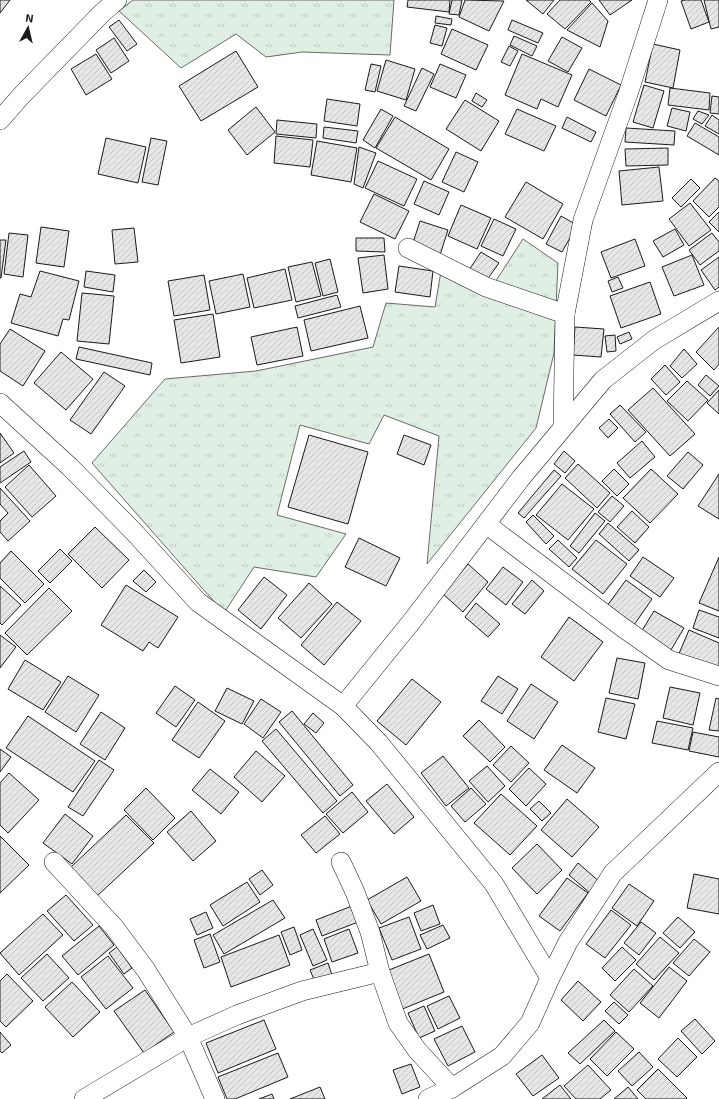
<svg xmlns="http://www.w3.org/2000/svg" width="719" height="1099" font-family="'Exo 2',sans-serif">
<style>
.grass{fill:url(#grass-tufts);stroke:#6a6a6a}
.building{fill:url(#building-hatch);stroke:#1a1a1a}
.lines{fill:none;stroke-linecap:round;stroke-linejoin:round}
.street-casing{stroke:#1a1a1a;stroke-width:20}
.street{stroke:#fff;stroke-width:19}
</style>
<defs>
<pattern id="grass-tufts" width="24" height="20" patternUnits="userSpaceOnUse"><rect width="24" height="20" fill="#e0efe3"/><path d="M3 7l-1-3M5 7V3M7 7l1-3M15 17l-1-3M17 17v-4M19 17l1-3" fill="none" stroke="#c0ccc2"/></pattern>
<pattern id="building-hatch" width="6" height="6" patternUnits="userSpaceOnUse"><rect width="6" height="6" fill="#e6e6e6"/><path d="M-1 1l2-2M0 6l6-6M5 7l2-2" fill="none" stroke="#c5c5c5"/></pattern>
</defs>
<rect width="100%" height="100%" fill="#fff"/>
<g class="grass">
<polygon points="133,0 394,0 390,55 302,52 266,57 236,34 181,68 119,11"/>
<polygon points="523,239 558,263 554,353 536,428 427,564 439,436 384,415 369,444 300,425 277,515 346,534 316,577 254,567 224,613 92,463 165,379 256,371 373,347 386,303 435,307 441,271 488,293"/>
</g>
<g class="building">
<polygon points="0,0 10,0 0,13"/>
<polygon points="408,0 450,0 449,12 407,7"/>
<polygon points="452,0 462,0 459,15 449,14"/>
<polygon points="465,0 504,1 489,31 459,17"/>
<polygon points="526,0 554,0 543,14"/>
<polygon points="560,0 589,0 591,2 565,29 547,14"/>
<polygon points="599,0 632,0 610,15"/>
<polygon points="685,0 701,0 709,22 691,29 681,1"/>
<polygon points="704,0 719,0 719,27 711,29"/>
<polygon points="592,3 608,21 600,47 567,30"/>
<polygon points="436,16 452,19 451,25 435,23"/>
<polygon points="119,20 137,44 127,51 109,27"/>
<polygon points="512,20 543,33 538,43 508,30"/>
<polygon points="435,25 447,28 442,46 430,43"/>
<polygon points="452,29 488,45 476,70 441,54"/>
<polygon points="514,36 537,46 532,56 510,45"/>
<polygon points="562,37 582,48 568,72 548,61"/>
<polygon points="114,38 129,61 111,73 96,50"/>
<polygon points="653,44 680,50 673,88 645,82"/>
<polygon points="509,46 518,51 510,66 501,62"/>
<polygon points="236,51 258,87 201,121 179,86"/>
<polygon points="96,54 112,79 86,95 71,69"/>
<polygon points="522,54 572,75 558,107 541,99 537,109 505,95"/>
<polygon points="386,60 415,69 406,100 377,91"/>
<polygon points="371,64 381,66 375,92 365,90"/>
<polygon points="440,64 466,75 456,98 430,87"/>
<polygon points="422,68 434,74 416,111 404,106"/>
<polygon points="589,69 621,85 606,116 574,100"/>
<polygon points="644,85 664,91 653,128 633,122"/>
<polygon points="670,88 710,93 709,110 668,105"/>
<polygon points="476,93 487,100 482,107 472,101"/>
<polygon points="712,96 719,97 719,114 710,113"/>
<polygon points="327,99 360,104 357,126 324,121"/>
<polygon points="465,100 499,121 481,151 446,129"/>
<polygon points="256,107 275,132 247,155 228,130"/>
<polygon points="672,108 690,112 686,131 667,126"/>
<polygon points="381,109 393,116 375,148 363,140"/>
<polygon points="517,109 556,126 544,151 505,134"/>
<polygon points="698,111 709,115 702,124 693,119"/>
<polygon points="712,115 719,120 719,134 705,126"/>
<polygon points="395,117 449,149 431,180 376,148"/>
<polygon points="567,117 596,132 591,142 562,128"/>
<polygon points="277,120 317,124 316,138 276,134"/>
<polygon points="695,123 719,137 719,155 687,136"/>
<polygon points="324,127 358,131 356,143 323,138"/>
<polygon points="626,128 675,131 674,145 625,142"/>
<polygon points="276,136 313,140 310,167 274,163"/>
<polygon points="106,138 146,147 138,183 98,174"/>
<polygon points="151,138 167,141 158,185 142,182"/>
<polygon points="317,141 357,148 351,182 311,175"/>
<polygon points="359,147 376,153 363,188 354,184"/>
<polygon points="668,148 668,165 626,166 625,149"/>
<polygon points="456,152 478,162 464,192 442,182"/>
<polygon points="378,161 417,179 404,206 365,188"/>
<polygon points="659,167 663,201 622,205 619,171"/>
<polygon points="715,178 719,181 719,207 709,217 693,201"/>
<polygon points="691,179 700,188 681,207 672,198"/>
<polygon points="424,181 449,192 439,215 414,204"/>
<polygon points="526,182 563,204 543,239 505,217"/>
<polygon points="374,194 409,211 395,239 360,222"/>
<polygon points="690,203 711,230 689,246 669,219"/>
<polygon points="461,205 491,218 477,249 448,236"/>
<polygon points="719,212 719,232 709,222"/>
<polygon points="561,216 577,225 562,252 546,244"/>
<polygon points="494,219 516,229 503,256 481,246"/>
<polygon points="420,221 448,230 439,258 411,249"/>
<polygon points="41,227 69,231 64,267 36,263"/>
<polygon points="134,228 138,262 115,264 112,230"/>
<polygon points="675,229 684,245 663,257 653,241"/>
<polygon points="9,233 28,235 23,277 4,274"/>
<polygon points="712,233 719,242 719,251 700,265 689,250"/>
<polygon points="356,238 384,238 385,252 356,251"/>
<polygon points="635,239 645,266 611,278 601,252"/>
<polygon points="0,240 6,240 1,278 0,278"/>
<polygon points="481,252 499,263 484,284 467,273"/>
<polygon points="384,255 388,289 363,293 358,258"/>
<polygon points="692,255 704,285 674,296 662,267"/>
<polygon points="719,257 719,287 715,290 701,270"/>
<polygon points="330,259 338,292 323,296 315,263"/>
<polygon points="312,262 321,296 296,302 288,267"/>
<polygon points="399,266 433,271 430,297 395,292"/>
<polygon points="285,269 292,300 254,308 247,278"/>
<polygon points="40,271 79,281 69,320 63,319 58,336 11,323 20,294 31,297"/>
<polygon points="86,271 115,275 113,292 84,287"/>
<polygon points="243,274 250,307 216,314 209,281"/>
<polygon points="204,275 210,310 174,316 168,281"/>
<polygon points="618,277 623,288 612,292 608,281"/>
<polygon points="650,282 661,314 621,328 610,296"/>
<polygon points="82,293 114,296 109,344 77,341"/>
<polygon points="337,295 341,307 298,318 295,306"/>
<polygon points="360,306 368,338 311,351 304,320"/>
<polygon points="213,314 220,357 181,363 174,320"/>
<polygon points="297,327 303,356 257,365 251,337"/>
<polygon points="575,327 604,329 601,357 573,355"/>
<polygon points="719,327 719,364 714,370 696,352"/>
<polygon points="10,329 45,351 23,386 0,371 0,344"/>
<polygon points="629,332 632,339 620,344 617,337"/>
<polygon points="615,335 616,351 607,352 605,336"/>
<polygon points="79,347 152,363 150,375 76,359"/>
<polygon points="684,349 697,364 682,378 670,366"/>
<polygon points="61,352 93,379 66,410 34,383"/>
<polygon points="665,365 680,382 666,395 651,379"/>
<polygon points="104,372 125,386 91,434 70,420"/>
<polygon points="706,375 719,386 710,396 698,385"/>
<polygon points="687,381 708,400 688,421 667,401"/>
<polygon points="653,388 695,434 670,456 628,410"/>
<polygon points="719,390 719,414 707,403"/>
<polygon points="620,405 646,432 635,442 610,414"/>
<polygon points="609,419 618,428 608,438 599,428"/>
<polygon points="0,433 14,453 0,463"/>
<polygon points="309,435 368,452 348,524 288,507"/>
<polygon points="404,435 431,445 424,465 397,454"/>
<polygon points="642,441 655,457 630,478 617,463"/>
<polygon points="24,451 31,462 0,483 0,467"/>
<polygon points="564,451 575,461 565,473 554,464"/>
<polygon points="688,452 703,465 683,489 667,476"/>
<polygon points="578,464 610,493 597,508 565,478"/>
<polygon points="29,465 56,496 32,517 5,487"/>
<polygon points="614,469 629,484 617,496 602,481"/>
<polygon points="651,469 678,494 650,523 623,498"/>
<polygon points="554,470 561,476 524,518 518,513"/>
<polygon points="719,474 719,519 698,506"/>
<polygon points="562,484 594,509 568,540 536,515"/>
<polygon points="0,488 30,521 8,541 0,532 0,521 8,513 0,504"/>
<polygon points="612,496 624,506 610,522 598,512"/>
<polygon points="632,511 649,527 635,543 617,527"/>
<polygon points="595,513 605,521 579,553 570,546"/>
<polygon points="533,515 554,536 546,544 526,522"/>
<polygon points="608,523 639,550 629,561 599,534"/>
<polygon points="95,527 129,560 102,588 68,554"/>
<polygon points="359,538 400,558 386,586 345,567"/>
<polygon points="558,540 577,558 569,567 549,549"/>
<polygon points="596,540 627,564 603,594 572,569"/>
<polygon points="60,549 72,561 50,583 38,571"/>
<polygon points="11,551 44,584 25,603 0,578 0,563"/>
<polygon points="643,557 674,578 660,597 630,576"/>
<polygon points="719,557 719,611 699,603"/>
<polygon points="468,564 488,582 463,612 443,594"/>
<polygon points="503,567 523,582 506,605 486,589"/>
<polygon points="144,570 156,582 146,592 133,581"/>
<polygon points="264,577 287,595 261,629 238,610"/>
<polygon points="532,580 544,591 525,614 512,604"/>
<polygon points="626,580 652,599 634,625 607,606"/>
<polygon points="309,583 332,604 301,638 278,618"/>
<polygon points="126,585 178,617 158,648 149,642 143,651 101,625"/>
<polygon points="0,586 21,605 2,625 0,623"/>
<polygon points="49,588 72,611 27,655 5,633"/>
<polygon points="337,602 361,621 324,665 301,645"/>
<polygon points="476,603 500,624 488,637 465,617"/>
<polygon points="699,610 719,617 719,638 693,628"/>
<polygon points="654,611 684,628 668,655 638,637"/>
<polygon points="569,617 603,642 574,681 541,657"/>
<polygon points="689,630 719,643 719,668 678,656"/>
<polygon points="0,635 16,647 0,668"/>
<polygon points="617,658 645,663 638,699 609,693"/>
<polygon points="25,660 61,682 43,710 8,689"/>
<polygon points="68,676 99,695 76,732 45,712"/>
<polygon points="498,676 518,689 502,714 481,701"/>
<polygon points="412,679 441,702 406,745 377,721"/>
<polygon points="531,684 558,702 534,739 507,721"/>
<polygon points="175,686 195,700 176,727 156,713"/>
<polygon points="670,687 700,693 693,725 663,718"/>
<polygon points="227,688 254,701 242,724 215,711"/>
<polygon points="606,698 635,704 626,739 598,732"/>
<polygon points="716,698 719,699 719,731 709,730"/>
<polygon points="261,699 281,712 263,738 244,724"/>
<polygon points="198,702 225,721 199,758 172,740"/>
<polygon points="292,711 353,785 340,796 279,722"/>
<polygon points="101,712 125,728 105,760 80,744"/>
<polygon points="313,713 324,723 316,733 304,724"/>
<polygon points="28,716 95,761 73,792 6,748"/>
<polygon points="479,720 505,747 490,762 463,736"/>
<polygon points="657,721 693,728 688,750 652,743"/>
<polygon points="276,729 337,801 323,813 262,741"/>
<polygon points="693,732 719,737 719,757 689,751"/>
<polygon points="562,745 595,768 577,793 544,770"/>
<polygon points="511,746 529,763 511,782 493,765"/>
<polygon points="0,749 11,757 0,772"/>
<polygon points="256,751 285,776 262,802 234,777"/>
<polygon points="443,756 469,788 446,806 421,773"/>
<polygon points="99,760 114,770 83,816 68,807"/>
<polygon points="487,766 505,786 488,802 469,781"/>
<polygon points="529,768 546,784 526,806 509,789"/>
<polygon points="210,769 239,792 221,814 192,790"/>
<polygon points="9,773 39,800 8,833 0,825 0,783"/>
<polygon points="387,784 414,817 394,834 366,801"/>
<polygon points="146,788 175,818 153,840 124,810"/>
<polygon points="471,788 486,804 465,822 451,806"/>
<polygon points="352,792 368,812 343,833 326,814"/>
<polygon points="501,794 537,826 510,855 474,823"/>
<polygon points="567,799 599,827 572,857 541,830"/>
<polygon points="539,801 551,813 542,821 530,809"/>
<polygon points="191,811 216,841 193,861 167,832"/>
<polygon points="65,814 93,836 72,864 43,843"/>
<polygon points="126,815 154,843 97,896 70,868"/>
<polygon points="325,816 340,834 316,853 301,835"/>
<polygon points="0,836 29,865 0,893"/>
<polygon points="537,844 562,870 537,894 512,868"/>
<polygon points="578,863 601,883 591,894 569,875"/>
<polygon points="262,870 273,885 260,895 249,879"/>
<polygon points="694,874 719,879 719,914 687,908"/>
<polygon points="407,877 421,901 381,924 367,900"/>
<polygon points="567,878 588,893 560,931 539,916"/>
<polygon points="247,882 260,902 223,926 210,905"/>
<polygon points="629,884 654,901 637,926 612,908"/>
<polygon points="66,895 93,925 74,941 47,911"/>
<polygon points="273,900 285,918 224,954 213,935"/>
<polygon points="433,905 440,924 421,931 414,913"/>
<polygon points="352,906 358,922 322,936 316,920"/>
<polygon points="611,910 631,925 605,958 586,944"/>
<polygon points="206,912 213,928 197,935 190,919"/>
<polygon points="43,914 63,935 19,975 0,953"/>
<polygon points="409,917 421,949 392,960 379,928"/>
<polygon points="678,917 695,932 680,948 663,933"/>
<polygon points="641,922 656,933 639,955 624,943"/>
<polygon points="443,925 450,938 427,949 420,935"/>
<polygon points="99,926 114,945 78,975 62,956"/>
<polygon points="294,927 302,950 290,955 281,932"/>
<polygon points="313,929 327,960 313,966 300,935"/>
<polygon points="349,929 358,953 332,962 324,939"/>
<polygon points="210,934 220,962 204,968 194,940"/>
<polygon points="279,935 290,965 231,987 221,957"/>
<polygon points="660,937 679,953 654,980 636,964"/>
<polygon points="694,939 710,952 689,976 673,963"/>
<polygon points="117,947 132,968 124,974 109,953"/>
<polygon points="622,947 636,960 615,981 602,968"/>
<polygon points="47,954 69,978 43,1001 21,978"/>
<polygon points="429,954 444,992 400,1010 384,972"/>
<polygon points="108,956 133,988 106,1009 81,977"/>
<polygon points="328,963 333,978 316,984 310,970"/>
<polygon points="669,967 687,981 659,1018 640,1003"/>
<polygon points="634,969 653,986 629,1012 610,995"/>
<polygon points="7,974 33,1001 6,1027 0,1021 0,981"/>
<polygon points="578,981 601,1002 583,1021 561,1000"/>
<polygon points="72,982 100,1012 73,1037 45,1007"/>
<polygon points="145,990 174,1032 144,1053 114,1011"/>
<polygon points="449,996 460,1018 438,1029 427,1006"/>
<polygon points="614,1002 628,1015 619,1024 605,1011"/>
<polygon points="424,1006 435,1031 419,1038 408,1013"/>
<polygon points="695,1019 715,1041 702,1054 681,1031"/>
<polygon points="264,1020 276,1049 218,1073 206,1043"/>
<polygon points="604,1020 615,1031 580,1064 568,1053"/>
<polygon points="462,1026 475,1052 448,1066 434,1039"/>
<polygon points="0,1032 11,1045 2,1053 0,1051"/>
<polygon points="616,1032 634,1049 607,1076 590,1059"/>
<polygon points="678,1038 697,1057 677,1077 658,1059"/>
<polygon points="639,1052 653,1067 632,1086 618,1071"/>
<polygon points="278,1053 288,1077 235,1099 227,1099 218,1077"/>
<polygon points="542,1055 559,1078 533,1096 516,1074"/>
<polygon points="411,1064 420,1087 402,1094 393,1070"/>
<polygon points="588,1065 611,1090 600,1099 576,1099 564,1086"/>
<polygon points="658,1069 687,1098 686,1099 646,1099 637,1090"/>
<polygon points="560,1085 571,1099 542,1099"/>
<polygon points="320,1087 325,1099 290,1099"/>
<polygon points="628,1087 638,1099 614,1099"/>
<polygon points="272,1094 274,1099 259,1099"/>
</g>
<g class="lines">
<g class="street-casing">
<g id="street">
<polyline points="0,120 21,96 102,13 117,0"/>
<polyline points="408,248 486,287 565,314"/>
<polyline points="0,403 70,467 134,532 198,602 343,706"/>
<polyline points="563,427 565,314 583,220 628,94 658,0"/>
<polyline points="486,524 622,627 669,660 719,676"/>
<polyline points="54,862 114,927 146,970 188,1037 215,1099"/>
<polyline points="341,862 355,892 370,932 380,972 398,1023 417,1050 452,1088"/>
<polyline points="550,978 568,942 613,873 719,772"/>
<polyline points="84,1099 188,1037 237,1015 302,991 380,972"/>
<polyline points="428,1099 452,1088 502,1056 530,1023 550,978 494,884 379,743 343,706 412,621 521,478 603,380 654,340 719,301"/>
</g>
</g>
<use href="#street" class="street"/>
</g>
<g transform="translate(28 28) rotate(8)" stroke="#ffffff" stroke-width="3" paint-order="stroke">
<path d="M0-3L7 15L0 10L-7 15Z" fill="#1a1a1a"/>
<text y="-6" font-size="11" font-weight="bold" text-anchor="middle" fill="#1a1a1a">N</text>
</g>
</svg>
